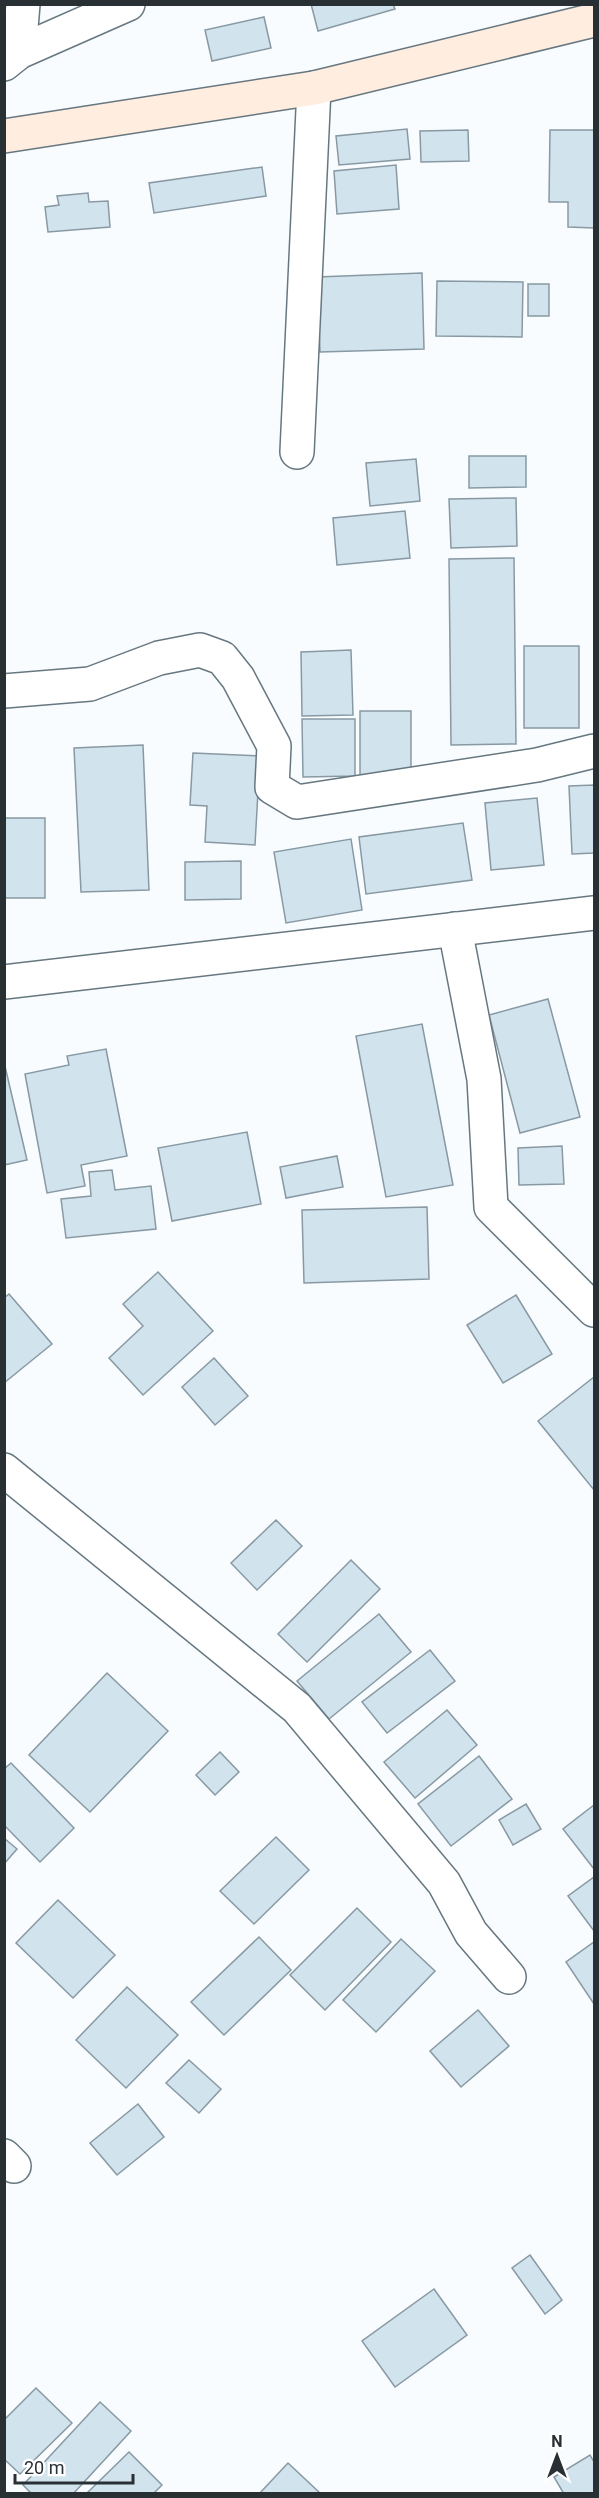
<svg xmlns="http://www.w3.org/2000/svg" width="599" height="2498" font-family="Roboto,sans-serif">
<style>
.building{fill:#d1e3ed;stroke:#8899a3;stroke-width:1.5}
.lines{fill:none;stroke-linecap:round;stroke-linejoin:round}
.minor-casing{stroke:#677780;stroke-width:36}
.secondary-casing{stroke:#677780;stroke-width:36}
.minor{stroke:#fff;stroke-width:33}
.secondary{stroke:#ffede0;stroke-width:33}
</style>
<rect width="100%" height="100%" fill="#f8fcfe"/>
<g class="building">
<polygon points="311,4 393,4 395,9 318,31"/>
<polygon points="264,17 271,48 212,61 205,30"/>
<polygon points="407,129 410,159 339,165 336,136"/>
<polygon points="468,130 469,161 421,162 420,131"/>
<polygon points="550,130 594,130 594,228 568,227 568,202 549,202"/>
<polygon points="396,165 399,209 337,214 334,171"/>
<polygon points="262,167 266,196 154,213 149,183"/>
<polygon points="88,193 89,202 108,201 110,227 48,232 45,207 59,205 57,196"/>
<polygon points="422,273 424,349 320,352 317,277"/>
<polygon points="437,281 523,282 522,337 436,336"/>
<rect x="528" y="284" width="21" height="32"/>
<polygon points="469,456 526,456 526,487 469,488"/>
<polygon points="416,459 420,501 370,506 366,463"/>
<polygon points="516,498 517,546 451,548 449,499"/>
<polygon points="405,511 410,558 337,565 333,518"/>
<polygon points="514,558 516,744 451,745 449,559"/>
<rect x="524" y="646" width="55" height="82"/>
<polygon points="351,650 353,715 302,716 301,652"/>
<rect x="360" y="711" width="51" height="64"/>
<polygon points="302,719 355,719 355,776 303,777"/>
<polygon points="143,745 149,890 81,892 74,748"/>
<polygon points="193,753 260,756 255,845 205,842 207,806 190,805"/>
<polygon points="594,785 594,853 572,854 569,786"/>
<polygon points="537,798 544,865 491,870 485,803"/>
<rect x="4" y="818" width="41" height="80"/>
<polygon points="463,823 472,880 366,894 359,837"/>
<polygon points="351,839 362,910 286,923 274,852"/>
<polygon points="241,861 241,899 185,900 185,862"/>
<polygon points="548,999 580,1117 520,1133 489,1015"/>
<polygon points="422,1024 453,1185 386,1197 356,1036"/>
<polygon points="106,1049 127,1156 81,1165 85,1186 47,1193 25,1074 69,1065 67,1056"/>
<polygon points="4,1062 27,1160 4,1165"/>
<polygon points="247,1132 261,1204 172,1221 158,1148"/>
<polygon points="562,1146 564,1184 519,1185 518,1148"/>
<polygon points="337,1156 343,1187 286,1198 280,1167"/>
<polygon points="112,1170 115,1190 151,1186 156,1229 66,1238 61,1199 91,1196 89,1172"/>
<polygon points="427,1207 429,1279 304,1283 302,1210"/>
<polygon points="158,1272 213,1331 143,1395 109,1358 143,1326 123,1304"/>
<polygon points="9,1294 52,1344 4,1383 4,1298"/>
<polygon points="516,1295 552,1354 503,1383 467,1325"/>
<polygon points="214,1358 248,1396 215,1425 182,1387"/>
<polygon points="594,1377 594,1490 538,1421"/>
<polygon points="276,1520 302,1546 257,1590 231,1563"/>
<polygon points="351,1560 380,1589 307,1662 278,1634"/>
<polygon points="379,1614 411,1652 329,1719 297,1681"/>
<polygon points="430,1650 455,1681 387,1733 362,1702"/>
<polygon points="107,1673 168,1731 90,1812 29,1755"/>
<polygon points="447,1710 477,1745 415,1798 384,1762"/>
<polygon points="220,1752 239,1772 215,1795 196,1775"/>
<polygon points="479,1756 512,1799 451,1846 418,1804"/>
<polygon points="11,1763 74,1828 40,1862 4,1825 4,1769"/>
<polygon points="526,1804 541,1829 513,1845 499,1820"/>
<polygon points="594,1805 594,1869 563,1829"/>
<polygon points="276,1837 309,1870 254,1924 220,1891"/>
<polygon points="4,1838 17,1849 4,1864"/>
<polygon points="594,1877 594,1931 568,1896"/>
<polygon points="58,1900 115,1955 73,1998 16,1943"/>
<polygon points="357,1908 391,1942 325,2010 290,1975"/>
<polygon points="259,1937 291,1970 224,2035 191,2002"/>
<polygon points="401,1939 435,1971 376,2032 343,2000"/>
<polygon points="594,1942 594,2004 566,1962"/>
<polygon points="127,1987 178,2035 126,2088 76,2040"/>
<polygon points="478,2010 509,2046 461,2087 430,2051"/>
<polygon points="189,2060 221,2089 199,2113 166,2083"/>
<polygon points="138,2104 164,2137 117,2175 90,2143"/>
<polygon points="530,2255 562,2300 545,2314 512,2268"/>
<polygon points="434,2289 467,2335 395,2387 362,2341"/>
<polygon points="36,2388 72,2423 20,2474 4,2459 4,2420"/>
<polygon points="100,2402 131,2431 73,2494 32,2494 23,2485"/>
<polygon points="129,2452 162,2485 153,2494 86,2494"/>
<polygon points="590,2455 594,2462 594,2494 564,2494 554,2477"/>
<polygon points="288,2463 321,2494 259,2494"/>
</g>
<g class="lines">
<g class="minor-casing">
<g id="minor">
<polyline points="19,52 23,4"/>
<polyline points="4,64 19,52 128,4"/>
<polyline points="297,452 314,88"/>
<polyline points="4,691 90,684 159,658 200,650 222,658 238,678 274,746 272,787 297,802 537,765 594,751"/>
<polyline points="455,929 484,1079 491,1207 594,1310"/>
<polyline points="4,982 594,913"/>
<polyline points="4,1470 297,1708 444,1883 471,1933 509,1977"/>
<polyline points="4,2156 14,2166"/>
</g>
</g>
<g class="secondary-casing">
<polyline id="secondary" points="4,136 314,88 594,20"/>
</g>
<use href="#minor" class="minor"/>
<use href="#secondary" class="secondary"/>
</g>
<rect width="599" height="2498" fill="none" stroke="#293034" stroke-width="12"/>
<g transform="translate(557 2456)" stroke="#ffffff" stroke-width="4.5" paint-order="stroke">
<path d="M0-4.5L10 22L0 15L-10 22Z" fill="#293034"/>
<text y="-9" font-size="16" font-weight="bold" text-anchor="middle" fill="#293034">N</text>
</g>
<path d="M15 2474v9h118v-9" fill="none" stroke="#293034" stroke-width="3"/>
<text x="24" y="2474" font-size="18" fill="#293034" stroke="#ffffff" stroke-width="4.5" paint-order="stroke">20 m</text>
</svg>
